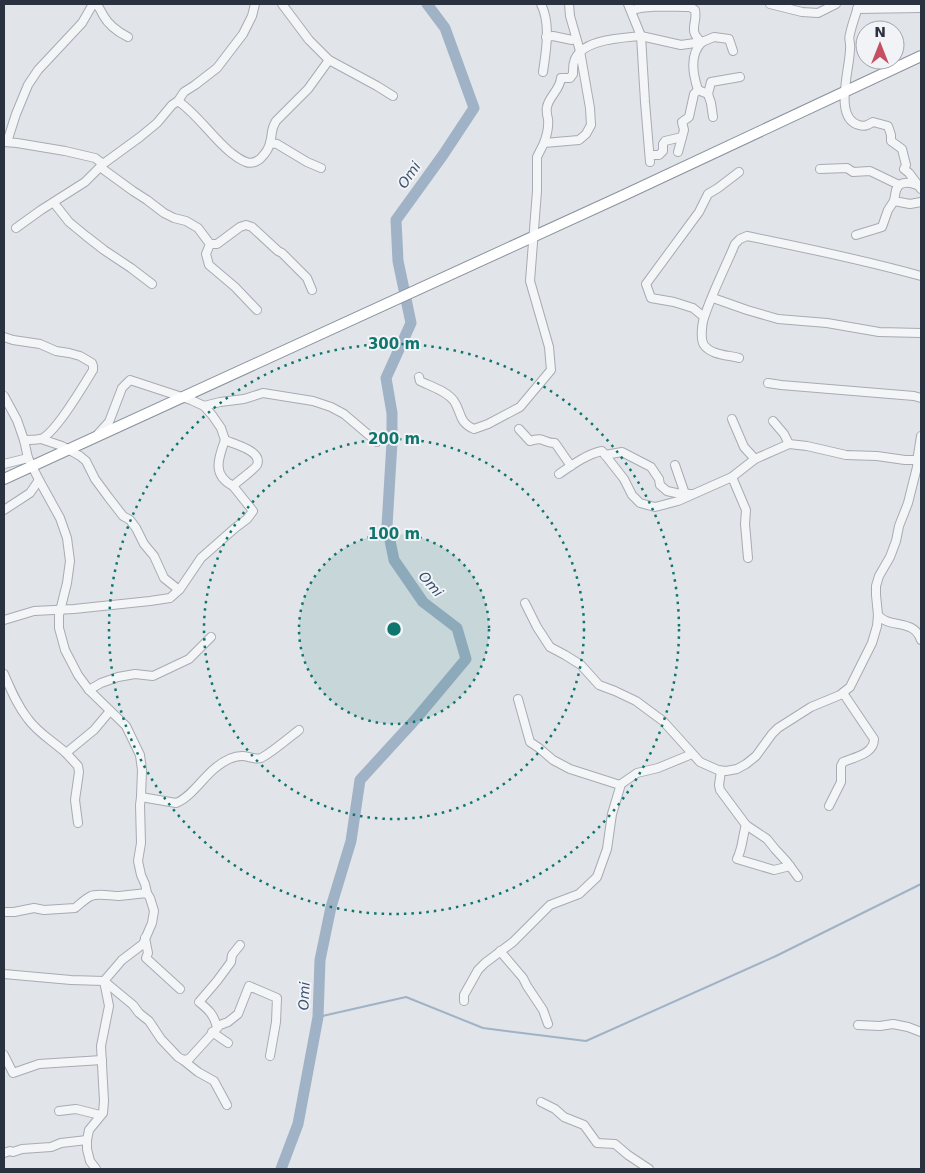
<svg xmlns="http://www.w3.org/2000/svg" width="925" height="1173" font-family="'DejaVu Sans',sans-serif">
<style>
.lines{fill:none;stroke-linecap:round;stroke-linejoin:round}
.stream{stroke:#9fb2c6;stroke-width:2}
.river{stroke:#9fb2c6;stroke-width:11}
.minor-casing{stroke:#a7abb3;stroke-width:10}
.highway-casing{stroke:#8a929e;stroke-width:12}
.minor{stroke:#f4f5f7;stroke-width:8}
.highway{stroke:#fff;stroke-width:10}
.ring{fill:none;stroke:#0f766e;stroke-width:2.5;stroke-dasharray:2.5 5}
.labels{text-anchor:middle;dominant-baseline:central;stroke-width:4;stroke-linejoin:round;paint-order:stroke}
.water-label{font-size:14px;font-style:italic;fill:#385170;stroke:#f1f3f6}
.centre{fill:#0f766e;stroke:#f1f3f6;stroke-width:2.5}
.ring-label{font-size:15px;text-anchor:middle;font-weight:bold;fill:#0f766e;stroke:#f1f3f6;stroke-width:4;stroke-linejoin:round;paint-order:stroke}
</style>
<rect width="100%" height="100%" fill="#e1e4e9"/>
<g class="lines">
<polyline class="stream" points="318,1017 406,997 483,1028 586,1041 776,956 921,884"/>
<polyline class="river" points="281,1169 298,1124 318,1017 320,960 331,907 351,841 360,780 414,721 466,659 457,628 423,602 394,560 387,526 392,442 392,413 386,378 411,323 398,261 396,220 443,155 474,108 445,28 427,4"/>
<g class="minor-casing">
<g id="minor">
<path d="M 96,4 C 100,8 101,11 103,15 C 109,26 118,32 128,37"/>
<polyline points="282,4 309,40 329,60 377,86 393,96"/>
<path d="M 541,4 C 551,24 546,51 543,72"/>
<polyline points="770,4 802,12 818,13 836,4"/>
<path d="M 859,4 C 856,14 852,24 850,34 C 848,39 851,44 850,49 C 850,69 833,118 859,125 C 865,127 868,125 873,122 L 888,126 L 891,135 L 891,141 L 902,149 L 906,165 L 904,169 L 909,173 L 921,189"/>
<polyline points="857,9 921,8"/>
<path d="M 631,10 C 651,5 670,7 690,7 L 695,10 C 698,23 687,31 702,42 L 714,37 L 729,39 L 733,51"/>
<polyline points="546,37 553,36 572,40 576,38"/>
<path d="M 698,90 C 693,74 689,55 702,42"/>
<polyline points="178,101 184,92 195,85 217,68 243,34 252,16 255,4"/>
<polyline points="713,117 711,103 708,94 711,82 740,77"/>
<polyline points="4,142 17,143 65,151 95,158 103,164"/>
<polyline points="7,142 16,114 28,85 38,70 82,23 93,4"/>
<polyline points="270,143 277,144 307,162 321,168"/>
<path d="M 544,143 C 547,135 549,128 548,119 C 547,115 546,111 547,107 C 549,96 560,90 561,78 L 570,78 L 573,74 C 573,70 573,65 574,62 C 580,39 622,38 641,36 L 628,4"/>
<polyline points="678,152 684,130 682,122 689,117 694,94 698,90 708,94"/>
<polyline points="650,155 659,155 663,151 663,144 665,141 682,137"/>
<polyline points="650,162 645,102 641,36 681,45 702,42"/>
<polyline points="100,167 133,191 147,200 164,213 174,218 186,221 198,228 210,244 206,254 209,265 235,287 257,310"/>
<path d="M 820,169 L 847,168 L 853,172 L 870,171 L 899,185 C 905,181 911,183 917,185"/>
<polyline points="894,201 910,204 921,202"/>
<polyline points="54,203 69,222 86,236 104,250 131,268 152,284"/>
<path d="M 16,228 L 41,210 L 85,182 L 103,164 L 140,137 L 157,123 L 172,105 L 178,101 C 198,115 211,136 230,152 C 234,155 240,160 246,162 C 251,164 256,162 260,159 C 264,155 269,148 270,143 C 273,133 270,131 276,121 L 308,89 L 329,60"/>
<polyline points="856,235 882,227 888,210 894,201 896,190 899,185"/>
<polyline points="210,244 217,244 240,227 246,225 252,227 278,251 282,253 307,278 312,290"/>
<polyline points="713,298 747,310 778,319 827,323 879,332 921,333"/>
<polyline points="704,317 693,308 674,302 651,298 646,284 699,212 708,194 718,188 739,172"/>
<path d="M 4,337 L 13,340 L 40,344 L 56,351 L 69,353 L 80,356 L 92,363 L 93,366 L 93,370 C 85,383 54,436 40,439 C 35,440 29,440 24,440"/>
<path d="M 739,358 C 728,355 711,355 704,345 C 700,339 702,322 705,315 C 713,291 725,268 735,244 L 740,239 L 747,236 C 806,248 864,260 921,276"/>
<path d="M 419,377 L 420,381 C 430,386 447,391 454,401 C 462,413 458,422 474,429 L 488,424 L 520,407 L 551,370 L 549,347 L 530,281 L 537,191 L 537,157 L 544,143 L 579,140 L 586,134 L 591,125 L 590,108 L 580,51 L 570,16 L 569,4"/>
<polyline points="768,383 781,385 914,396 921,398"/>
<polyline points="4,396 17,420 24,440 28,458 39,480 60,518 67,538 70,561 67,583 59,615 59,628 65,650 78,675 89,690 126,726 140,755 142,770 141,797 140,805 141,843 138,861 141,875 145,884 147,893"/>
<polyline points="204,406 220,402 244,399 263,393 313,401 331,407 344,414 377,442"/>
<polyline points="732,419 744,447 755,459"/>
<polyline points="773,421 784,434 789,444 807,446 846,455 877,456 905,460 918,460"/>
<path d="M 519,429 L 530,441 C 544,436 543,443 555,443 L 571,466"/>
<path d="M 98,434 L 109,422 L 122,388 L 130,380 L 191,400 L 204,406 L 212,415 L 221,428 L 225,440 C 218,459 212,475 233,486"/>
<polyline points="41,439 62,446 80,456 86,461 95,479 109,498 123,516 130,520 136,528 144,544 154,556 164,578 179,590"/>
<polyline points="605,455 622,452 651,467 659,479 660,485 667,491 676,493 691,494"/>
<polyline points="4,464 28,458"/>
<polyline points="675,465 685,494"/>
<path d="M 559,474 C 572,465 587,454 602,451 L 624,479 L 632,495 L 640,503 L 655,507 L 678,501 L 732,477 L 755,459 L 789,444"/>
<polyline points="732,477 746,510 745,524 748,558"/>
<polyline points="4,510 30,493 39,480"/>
<polyline points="525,603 537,627 550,647 565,655 581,665 599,685 615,691 636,701 663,721 700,762 718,770 726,771 737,769 746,764 756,756 772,734 778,728 811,707 840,695 850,687 872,643 877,626 878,615 876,595 876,586 879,576 890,557 896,541 899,526 908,503 917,467 918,455 921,436"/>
<path d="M 878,615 C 889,629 914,618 921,640"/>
<path d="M 4,620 L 34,611 L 74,609 L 150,601 L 170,598 L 180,589 L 201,558 L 235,528 L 247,519 L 253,511 L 233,486 C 237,482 256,468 257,465 C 263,451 234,444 225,440"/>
<path d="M 4,674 C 11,690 17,705 28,719 C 38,733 54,742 66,753 L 94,730 L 110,711"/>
<polyline points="89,690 101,683 118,677 135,674 153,676 189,659 211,637"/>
<polyline points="518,699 530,742 539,748 553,760 570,769 620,785"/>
<polyline points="66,753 78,766 79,772 75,800 78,823"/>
<polyline points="721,771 719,785 720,790 746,825 767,839 775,849 787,862 798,877"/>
<path d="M 141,797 L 176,803 C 190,798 202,779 214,769 C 221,763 232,756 242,756 C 249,756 254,760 261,758 C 270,754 290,737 299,730"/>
<path d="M 829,806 L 841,782 L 841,766 L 843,762 C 855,757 874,754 874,739 L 843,693"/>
<path d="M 746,825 C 742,838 743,847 737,859 L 774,870 L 790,866"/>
<path d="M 4,912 L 14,912 L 34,908 L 44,910 L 75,908 C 80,904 85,899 91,896 C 98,893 111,896 119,896 C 128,895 138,894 147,893 L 150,898 L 154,911 L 152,923 L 143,944 L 122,960 L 104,981"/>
<polyline points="145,938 148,953 146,958 180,989"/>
<polyline points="500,951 523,978 527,986 543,1010 548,1024"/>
<polyline points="4,974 71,980 104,981 133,1005 139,1013 149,1021 161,1039 178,1057 183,1060 189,1059 220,1025 228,1022 238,1014 249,986 277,998 276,1022 270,1056"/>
<polyline points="464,1001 464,995 478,970 485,963 513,942 550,905 579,894 597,877 607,849 612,814 621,784 637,773 658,768 692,754"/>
<polyline points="858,1025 880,1026 893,1024 908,1027 921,1032"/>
<path d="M 217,1027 C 214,1015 209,1010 199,1002 L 217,981 L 231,962 L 232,955 L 240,945"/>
<polyline points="212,1032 228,1043"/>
<polyline points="4,1055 13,1073 39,1064 102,1060"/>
<polyline points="183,1060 198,1072 214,1081 227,1105"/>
<polyline points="541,1102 555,1109 564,1117 584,1125 597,1143 615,1144 628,1155 649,1169"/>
<polyline points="59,1111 76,1109 100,1115"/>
<polyline points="4,1153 10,1151 13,1152 22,1149 51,1147 61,1143 87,1140"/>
<polyline points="96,1169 90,1161 87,1149 87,1140 89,1130 103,1113 104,1101 101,1046 109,1006 104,981"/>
</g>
</g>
<g class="highway-casing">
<polyline id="highway" points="4,479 622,196 921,56"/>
</g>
<use href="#minor" class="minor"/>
<use href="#highway" class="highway"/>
</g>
<circle cx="394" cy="629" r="95" fill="#0f766e" fill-opacity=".12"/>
<g class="ring">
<circle cx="394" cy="629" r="95"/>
<circle cx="394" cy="629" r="190"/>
<circle cx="394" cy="629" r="285"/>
</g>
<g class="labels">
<g class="water-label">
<text transform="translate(409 175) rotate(-55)">Omi</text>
<text transform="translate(431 584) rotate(49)">Omi</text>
<text transform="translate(304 996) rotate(-87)">Omi</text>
</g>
</g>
<circle cx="394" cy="629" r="8" class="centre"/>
<g class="ring-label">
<text x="394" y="349">300 m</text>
<text x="394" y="444">200 m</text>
<text x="394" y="539">100 m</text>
</g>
<rect width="925" height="1173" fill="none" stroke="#2b323f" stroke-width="10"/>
<g transform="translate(880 45)"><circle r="24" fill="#f1f3f6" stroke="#a2a6ad"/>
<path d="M0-4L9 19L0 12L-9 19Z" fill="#c45061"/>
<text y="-8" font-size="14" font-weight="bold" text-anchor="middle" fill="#2b323f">N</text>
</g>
</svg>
